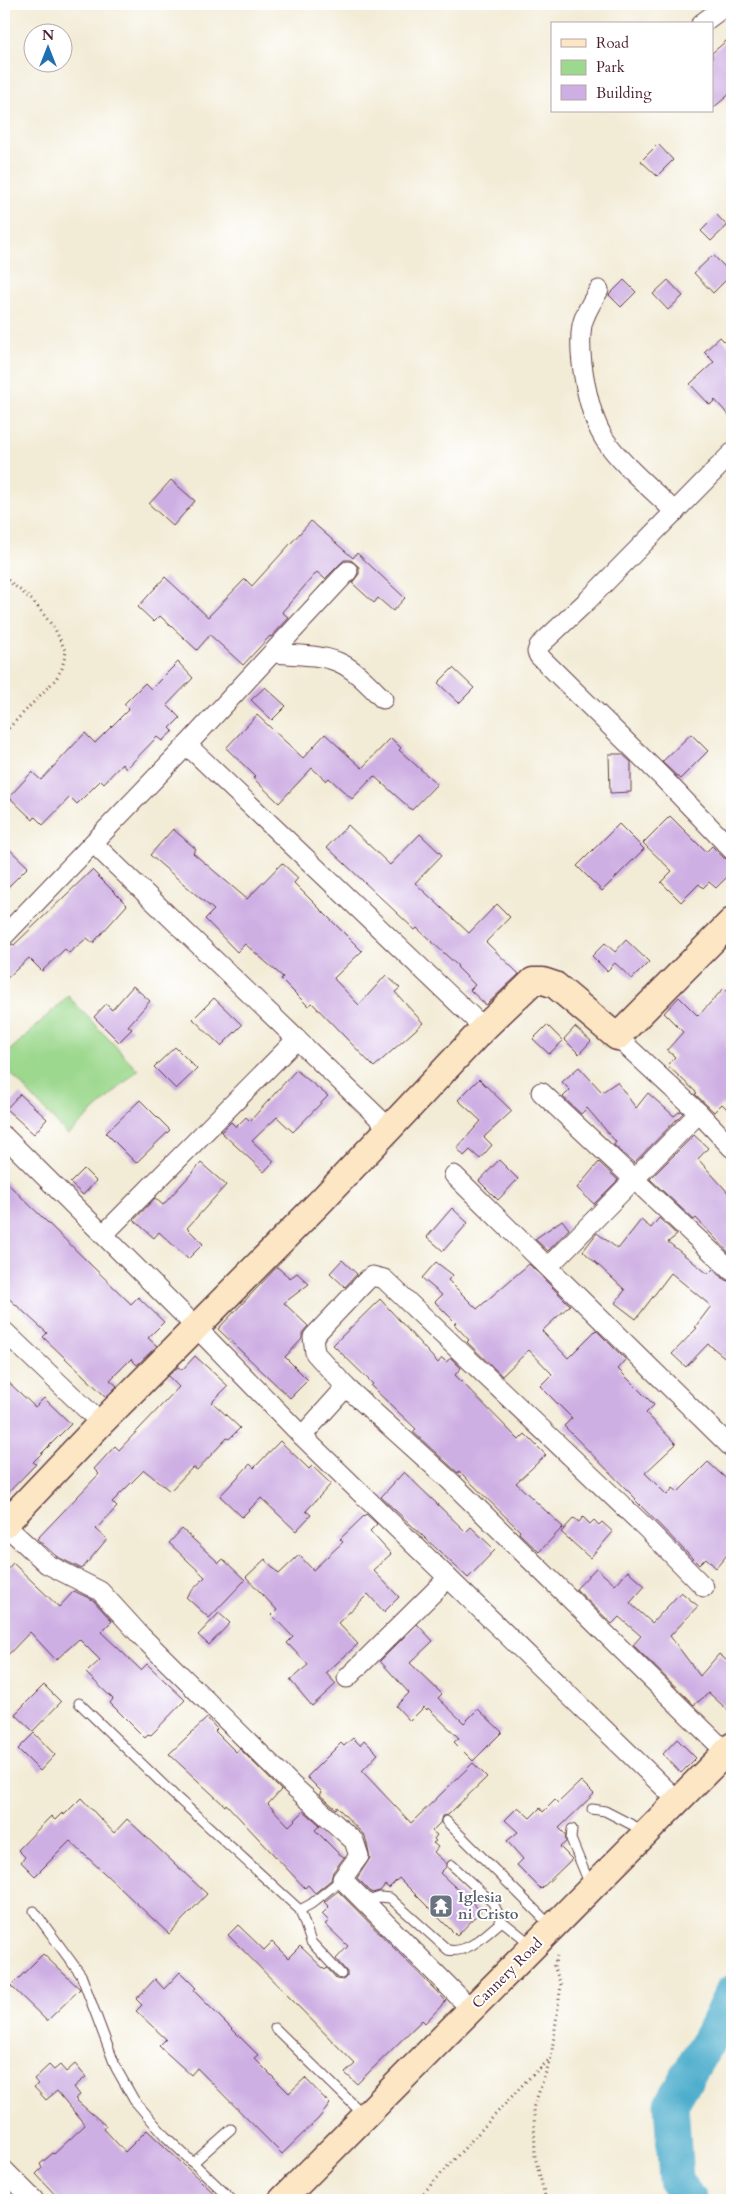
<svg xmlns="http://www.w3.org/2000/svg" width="736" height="2204" font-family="Cardo,serif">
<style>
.green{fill:#9cd88d;stroke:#737c5c}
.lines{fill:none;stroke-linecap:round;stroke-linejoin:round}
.river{stroke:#4dadcc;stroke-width:35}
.building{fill:#ceafe3}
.lane-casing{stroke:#633e44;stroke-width:11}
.street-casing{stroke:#633e44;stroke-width:21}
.secondary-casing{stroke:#633e44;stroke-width:29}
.path{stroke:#633e44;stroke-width:3;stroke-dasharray:1 4;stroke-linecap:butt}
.lane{stroke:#fff;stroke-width:9}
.street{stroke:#fff;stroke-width:19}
.secondary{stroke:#fce6c4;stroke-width:26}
.labels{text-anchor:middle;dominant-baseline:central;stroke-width:4;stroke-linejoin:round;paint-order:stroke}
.worship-label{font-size:15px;font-weight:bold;fill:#5b616d;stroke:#fff;text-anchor:start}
.street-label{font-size:15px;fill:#4a1f2b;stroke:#fff}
</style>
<rect width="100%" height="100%" fill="#fff"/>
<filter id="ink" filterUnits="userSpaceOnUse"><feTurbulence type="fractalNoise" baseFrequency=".02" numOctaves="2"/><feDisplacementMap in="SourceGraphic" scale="10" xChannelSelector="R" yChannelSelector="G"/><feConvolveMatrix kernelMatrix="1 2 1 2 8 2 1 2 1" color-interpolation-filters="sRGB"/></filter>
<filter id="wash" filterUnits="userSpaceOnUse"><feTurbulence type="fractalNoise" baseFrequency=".0096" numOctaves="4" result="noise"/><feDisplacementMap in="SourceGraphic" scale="20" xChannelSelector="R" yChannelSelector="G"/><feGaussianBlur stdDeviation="1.12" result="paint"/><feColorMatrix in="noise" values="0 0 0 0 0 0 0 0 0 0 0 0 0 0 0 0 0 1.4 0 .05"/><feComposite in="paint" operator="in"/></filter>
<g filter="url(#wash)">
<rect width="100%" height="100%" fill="#f2ebd5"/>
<polygon class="green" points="68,996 138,1070 68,1135 4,1066 4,1056"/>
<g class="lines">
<polyline class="river" points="689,2200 676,2180 671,2104 712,2034 732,1992"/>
</g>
<g id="blocks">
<g class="building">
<polygon points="732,36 732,92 712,109 712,53"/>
<polygon points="658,144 673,160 657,176 641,161"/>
<polygon points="717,215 727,226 711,241 701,231"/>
<polygon points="713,255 732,274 713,293 694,273"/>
<polygon points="624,280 636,292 621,307 609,295"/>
<polygon points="668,280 683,296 668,310 653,294"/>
<polygon points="720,337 732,349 732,419 715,400 710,405 690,384 714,362 704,352"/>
<polygon points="171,480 195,501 173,526 149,504"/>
<polygon points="311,521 353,558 357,553 405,598 393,611 378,598 374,603 352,583 359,574 359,567 351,560 344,560 325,579 317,572 282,612 289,618 271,637 270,636 243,665 210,635 197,650 160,616 154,622 138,607 165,577 208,617 245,579 252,586"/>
<polygon points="178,662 193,678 167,705 180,718 170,728 173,731 162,741 157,737 126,769 122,764 104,783 101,780 77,804 70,797 43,825 35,817 33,820 9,797 32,772 41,780 85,733 95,743 129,709 124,704 145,683 151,689"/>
<polygon points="453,668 474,688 459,703 438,683"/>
<polygon points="265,687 286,706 272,720 251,700"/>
<polygon points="257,715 303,758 325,734 362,768 391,738 401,748 399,750 437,784 412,810 374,776 352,799 329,778 326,781 312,768 279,803 253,778 255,776 226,748"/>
<polygon points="691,734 708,751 680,779 662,762"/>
<polygon points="609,754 622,754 631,762 631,792 610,793"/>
<polygon points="670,816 706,852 712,846 724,858 732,861 732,872 716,888 709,882 703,888 699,884 681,902 661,882 672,871 643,843"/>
<polygon points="619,824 644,849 602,891 577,866"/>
<polygon points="348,825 390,865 420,834 442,855 415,883 469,933 497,904 510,917 486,942 519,974 486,1005 470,990 475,985 457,967 458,966 417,928 415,930 327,847"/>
<polygon points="173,829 196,849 193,853 247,899 282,863 298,878 294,883 362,951 334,978 335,980 359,1005 386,975 400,988 395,992 423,1023 374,1067 312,1003 308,1006 281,979 283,977 245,944 237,952 205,919 214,910 150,855"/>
<polygon points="4,844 28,867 4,891"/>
<polygon points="92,870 127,905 93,943 87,938 69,953 65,949 42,971 29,958 4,981 4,952 12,944 14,945"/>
<polygon points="626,940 649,962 632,979 615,963 607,971 592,956 605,943 615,952"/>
<polygon points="133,986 150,1001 128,1026 132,1029 119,1042 94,1017 106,1004 112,1010"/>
<polygon points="724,988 732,996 732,1038 726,1045 732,1050 732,1114 722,1104 714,1112 695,1094 697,1093 667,1065 675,1057 667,1050 683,1032 664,1013 679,997 698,1016"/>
<polygon points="214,998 242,1025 221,1046 193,1019"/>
<polygon points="547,1025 563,1041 549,1054 533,1039"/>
<polygon points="575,1027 591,1041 579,1054 564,1039"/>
<polygon points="175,1047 197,1069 176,1089 154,1067"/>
<polygon points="579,1067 602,1092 617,1082 636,1108 648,1093 674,1116 680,1111 683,1113 634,1163 614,1145 616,1142 587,1108 581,1114 563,1097 570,1090 562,1082"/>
<polygon points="296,1070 328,1096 293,1132 277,1117 252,1141 274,1161 264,1172 221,1132 231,1122 236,1127 246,1117 250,1121"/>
<polygon points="479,1079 512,1111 484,1137 492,1145 480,1159 470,1150 464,1156 457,1148 481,1121 458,1100"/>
<polygon points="20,1094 47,1119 34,1134 6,1109"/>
<polygon points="140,1100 170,1130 136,1163 106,1133"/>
<polygon points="694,1135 708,1148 698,1159 732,1197 732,1256 696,1218 694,1220 650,1179"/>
<polygon points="499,1160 518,1179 498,1200 479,1181"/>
<polygon points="599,1162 618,1180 594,1204 577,1188"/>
<polygon points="201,1163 226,1185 187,1228 203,1244 188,1259 159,1232 154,1238 134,1220 155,1198 163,1205"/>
<polygon points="84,1169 96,1181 83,1195 70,1183"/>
<polygon points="4,1180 131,1304 138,1297 164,1322 148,1338 157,1346 137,1365 131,1359 110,1380 117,1386 106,1397 43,1337 47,1333 4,1294"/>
<polygon points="452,1208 468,1223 443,1251 427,1237"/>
<polygon points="659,1218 677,1235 668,1242 708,1274 713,1269 725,1280 732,1282 732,1363 708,1344 686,1367 672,1354 697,1328 695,1327 711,1306 671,1273 636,1319 615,1303 625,1290 583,1251 597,1233 618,1249 641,1220 651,1228"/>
<polygon points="562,1220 569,1229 548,1251 535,1239"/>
<polygon points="342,1260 357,1274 345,1287 330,1273"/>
<polygon points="436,1262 453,1275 448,1280 477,1309 529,1264 570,1305 542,1331 568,1358 596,1330 626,1360 618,1369 654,1405 646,1413 676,1444 645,1473 667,1495 673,1488 678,1492 708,1462 732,1484 732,1549 716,1568 706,1558 699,1565 635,1500 636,1499 564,1426 572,1418 540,1386 552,1374 529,1350 502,1376 467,1342 469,1340 454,1324 456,1323 435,1302 442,1295 422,1278"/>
<polygon points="277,1267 290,1278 297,1273 309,1284 284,1303 308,1326 302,1333 302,1339 285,1357 308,1380 290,1398 218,1329"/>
<polygon points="380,1299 438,1363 442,1358 446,1362 451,1358 461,1368 455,1375 519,1440 525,1434 546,1455 516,1483 563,1527 539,1552 519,1533 520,1531 459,1471 458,1473 413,1432 416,1429 371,1386 373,1384 333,1345"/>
<polygon points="195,1356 228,1386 212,1402 240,1428 229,1439 227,1438 197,1470 193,1467 170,1491 144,1470 112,1502 117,1507 96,1529 107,1539 82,1569 56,1556 37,1539 99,1474 94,1469 115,1446 119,1450 179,1387 168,1376 178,1367 182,1370"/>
<polygon points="4,1378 35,1407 44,1398 71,1424 33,1462 36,1464 4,1497"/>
<polygon points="280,1441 309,1469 312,1466 331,1484 306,1511 311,1515 296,1531 261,1498 242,1517 220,1496 250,1464 254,1468"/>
<polygon points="404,1472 466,1532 471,1527 495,1550 468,1578 381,1497"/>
<polygon points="366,1514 377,1524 370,1531 391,1554 373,1570 399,1597 384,1612 368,1594 338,1623 358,1644 326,1673 336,1684 312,1706 290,1680 308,1665 287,1643 293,1637 272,1615 277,1610 246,1577 265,1559 279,1574 299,1555 313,1570 343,1542 340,1539"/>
<polygon points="583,1517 590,1524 594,1520 599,1525 602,1522 613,1532 590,1558 561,1532 574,1518 579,1522"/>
<polygon points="182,1529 219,1563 223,1559 245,1580 209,1618 186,1597 205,1577 169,1543"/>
<polygon points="13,1563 59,1607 74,1591 93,1600 112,1621 101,1632 141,1670 147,1664 185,1700 151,1735 149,1734 145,1738 110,1703 113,1699 86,1673 100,1660 79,1639 56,1660 30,1632 4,1659 4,1573"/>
<polygon points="596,1568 615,1585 628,1571 645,1586 630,1603 652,1623 681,1592 698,1606 670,1636 700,1676 719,1654 732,1665 732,1714 709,1693 694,1705 633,1645 641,1636 619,1617 612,1624 576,1589"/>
<polygon points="219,1613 230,1623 209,1645 198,1635"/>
<polygon points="417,1624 433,1641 410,1663 442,1694 438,1698 464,1723 478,1709 502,1732 473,1761 454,1742 459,1738 428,1708 427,1710 424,1707 410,1721 396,1706 409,1693 380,1661"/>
<polygon points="44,1685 61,1702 33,1731 15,1714"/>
<polygon points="207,1718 217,1729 215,1731 236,1752 240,1749 281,1790 268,1804 289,1826 304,1811 320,1825 315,1830 338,1853 344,1857 345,1856 333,1872 331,1880 315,1893 308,1885 305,1888 226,1804 225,1806 169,1754"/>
<polygon points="34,1733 55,1755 40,1771 18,1749"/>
<polygon points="353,1738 360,1745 364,1740 378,1754 362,1771 411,1823 473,1763 487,1777 448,1815 442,1816 440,1823 432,1831 437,1835 434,1839 436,1841 433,1843 438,1847 434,1852 446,1863 446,1867 440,1873 481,1911 457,1936 399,1878 389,1888 385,1885 380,1891 372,1893 357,1878 370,1858 365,1836 337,1807 336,1809 320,1795 322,1792 307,1777 341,1743 344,1746"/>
<polygon points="677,1739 696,1758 681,1773 663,1754"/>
<polygon points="581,1781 594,1794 559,1828 565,1834 566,1842 560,1847 572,1859 541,1889 517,1865 523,1859 507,1841 518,1832 505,1820 518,1807 530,1818 540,1808 543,1812 555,1800 558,1803"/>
<polygon points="81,1798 114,1833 127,1819 207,1894 169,1934 70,1841 35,1876 21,1862 25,1857 18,1850 51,1816 55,1820 62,1813 64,1815"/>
<polygon points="338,1891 446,2001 425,2023 422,2020 357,2084 345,2073 355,2064 228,1935 238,1925 264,1950 272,1942 288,1958 300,1946 325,1970 327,1968 337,1979 343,1980 347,1976 347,1972 336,1959 348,1946 325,1924 329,1921 322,1914 329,1907 324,1902"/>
<polygon points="43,1954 80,1989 47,2021 11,1986"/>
<polygon points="180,1972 196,1988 193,1990 258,2055 254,2058 289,2093 305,2078 330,2104 319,2118 282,2154 197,2068 191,2075 159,2046 166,2039 136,2011 142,2005 136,1999 155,1979 164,1989"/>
<polygon points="75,2064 86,2077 74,2087 80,2095 75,2099 106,2126 104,2129 125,2152 147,2130 221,2200 60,2200 36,2174 42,2168 40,2164 53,2153 54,2154 85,2125 57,2091 46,2100 34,2087 38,2084 34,2079 49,2065 54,2070 60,2065 66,2072"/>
</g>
</g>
</g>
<g filter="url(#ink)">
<use href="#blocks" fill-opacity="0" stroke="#633e44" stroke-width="1"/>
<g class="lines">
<g class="lane-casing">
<g id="lane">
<polyline points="79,1703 173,1794 300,1910 311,1904 342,1879"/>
<polyline points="592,1809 605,1811 644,1831"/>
<polyline points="446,1821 550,1925"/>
<polyline points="572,1829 571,1839 590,1885"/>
<polyline points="452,1865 493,1903 502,1921"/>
<path d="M 364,1902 L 380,1897 L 390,1898 L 448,1950 C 469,1954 487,1933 502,1921 L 532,1945"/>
<polyline points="300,1910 311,1942 341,1974"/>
<polyline points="34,1911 81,1975 116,2068 134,2100 165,2136 232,2200"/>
<polyline points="275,2028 364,2115"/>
<polyline points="193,2163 231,2129"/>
</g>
</g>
<g class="street-casing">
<g id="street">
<polyline points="701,24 728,4"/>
<path d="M 599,290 C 593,300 585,312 582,325 C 577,355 588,414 605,440 C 624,467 652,489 675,512"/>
<polyline points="732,453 588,600 539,646 537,652 539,656 662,777 732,850"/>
<path d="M 273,653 C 294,655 318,654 338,662 C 355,669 370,686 383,699"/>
<polyline points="187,745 484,1028"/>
<polyline points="93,843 389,1128"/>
<polyline points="4,936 187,745 348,571"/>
<polyline points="617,1037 699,1113 732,1148"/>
<polyline points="541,1092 732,1271"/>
<polyline points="4,1136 196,1327 302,1436 678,1801"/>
<polyline points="454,1175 732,1448"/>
<polyline points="104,1234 297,1039"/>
<polyline points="548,1267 699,1113"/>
<polyline points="4,1331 101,1423"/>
<polyline points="346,1387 448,1479 726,1752"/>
<polyline points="302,1436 346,1387 315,1353 313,1337 368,1279 372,1276 384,1279 647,1529 704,1587"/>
<polyline points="4,1524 47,1564 100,1591 141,1636 292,1785 354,1841 359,1856 342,1879 471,2009"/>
<polyline points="347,1678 448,1578"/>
<polyline points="4,2170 34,2200"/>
</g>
</g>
<g class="secondary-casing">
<g id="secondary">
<polyline points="4,1525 101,1423 320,1202 484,1028 533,981 543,981 555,985 617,1037 732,921"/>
<polyline points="282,2200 732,1746"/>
</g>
</g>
<g class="path">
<polyline points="4,577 33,601 55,629 66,652 62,668 56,679 4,733"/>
<polyline points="417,2200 527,2080 550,2059"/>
<polyline points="546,2200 535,2157 534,2106 551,2058 561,1985 554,1966 557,1956"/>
</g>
<use href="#lane" class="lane"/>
<use href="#street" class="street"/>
<use href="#secondary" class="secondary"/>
</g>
</g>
<defs>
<g id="temple-square" transform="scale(1.25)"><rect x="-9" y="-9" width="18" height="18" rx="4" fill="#6b7280" stroke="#fff"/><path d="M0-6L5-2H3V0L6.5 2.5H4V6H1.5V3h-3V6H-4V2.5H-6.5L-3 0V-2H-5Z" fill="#fff"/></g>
</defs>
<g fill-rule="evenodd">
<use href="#temple-square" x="441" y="1906"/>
</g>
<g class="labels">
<g class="worship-label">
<text x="458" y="1897">Iglesia<tspan x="458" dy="17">ni Cristo</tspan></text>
</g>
<g class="street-label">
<text transform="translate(507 1973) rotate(-45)">Cannery Road</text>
</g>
</g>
<rect width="736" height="2204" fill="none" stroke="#fff" stroke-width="20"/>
<rect x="551" y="22" width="162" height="90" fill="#ffffff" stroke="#b7a5aa"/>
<rect x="561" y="39" width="25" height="8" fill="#fce6c4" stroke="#b7a5aa"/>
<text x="596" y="48" font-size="15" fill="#4a1f2b">Road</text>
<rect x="561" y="60" width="25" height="15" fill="#9cd88d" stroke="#b7a5aa"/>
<text x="596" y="72" font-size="15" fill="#4a1f2b">Park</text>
<rect x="561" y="85" width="25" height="15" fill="#ceafe3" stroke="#b7a5aa"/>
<text x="596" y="98" font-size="15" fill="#4a1f2b">Building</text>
<g transform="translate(48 48)"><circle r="24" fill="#ffffff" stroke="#b7a5aa"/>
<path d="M0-4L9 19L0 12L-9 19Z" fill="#1f6fb2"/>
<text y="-8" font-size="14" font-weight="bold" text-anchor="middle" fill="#4a1f2b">N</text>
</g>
</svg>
